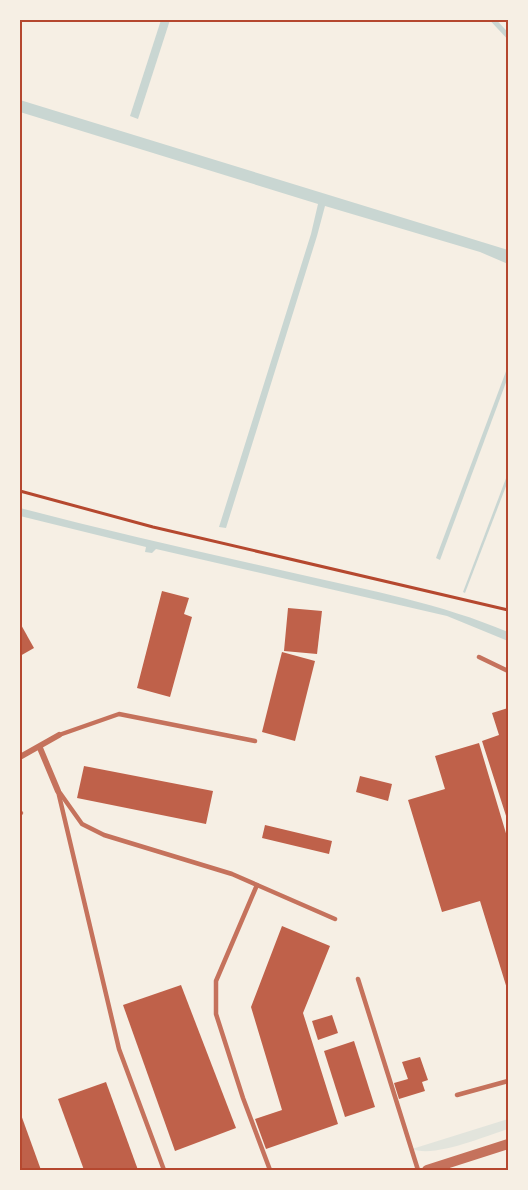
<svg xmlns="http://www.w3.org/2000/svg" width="528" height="1190" font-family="Roboto,sans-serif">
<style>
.green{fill:#e2e4dc}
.water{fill:#c9d6d2}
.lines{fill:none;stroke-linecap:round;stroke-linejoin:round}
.stream{stroke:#c9d6d2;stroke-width:5}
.building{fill:#bf614a}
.path{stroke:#b5482f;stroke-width:3}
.service{stroke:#c5725c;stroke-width:4.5}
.minor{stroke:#c5725c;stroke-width:6}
.tertiary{stroke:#c5725c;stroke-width:10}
.neatline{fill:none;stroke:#b5482f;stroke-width:2}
</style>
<rect width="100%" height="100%" fill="#f6efe4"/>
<path class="green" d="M 508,1119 L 508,1129 C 485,1136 435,1158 412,1149 Z"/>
<g class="water">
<polygon points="161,20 170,20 138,119 130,116"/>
<polygon points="20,100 508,250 508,264 480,252 325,206 317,236 226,528 219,527 311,234 318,204 20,112"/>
<polygon points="508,366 508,377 440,560 436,558"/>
<polygon points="508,473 508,481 465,593 463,592"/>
<path d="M 20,508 C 112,532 205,553 298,574 C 369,590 442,604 508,632 L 508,641 L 447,616 L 156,549 L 152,553 L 145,552 L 146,547 L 20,516 Z"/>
</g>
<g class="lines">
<polyline class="stream" points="493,20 508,36"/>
</g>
<g class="building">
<polygon points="162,591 189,598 184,614 192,617 170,697 137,688"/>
<polygon points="288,608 322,611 317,654 284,651"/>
<polygon points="20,623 34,648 20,656"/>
<polygon points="282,652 315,661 295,741 262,732"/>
<polygon points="508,708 508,822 482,741 499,735 492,713"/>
<polygon points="479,743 508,840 508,992 480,901 442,912 408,800 445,789 435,756"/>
<polygon points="84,766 213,791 206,824 77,798"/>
<polygon points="360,776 392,784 388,801 356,792"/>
<polygon points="265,825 332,841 329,854 262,838"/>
<polygon points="282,926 330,946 303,1013 338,1124 266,1149 255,1119 282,1110 251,1007"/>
<polygon points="181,985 236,1128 175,1151 123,1005"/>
<polygon points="332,1015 338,1033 318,1040 312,1021"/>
<polygon points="354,1041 375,1107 345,1117 324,1051"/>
<polygon points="420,1057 428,1080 422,1082 425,1091 399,1099 394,1083 408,1079 402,1062"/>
<polygon points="106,1082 138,1170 84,1170 58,1099"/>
<polygon points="20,1112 41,1170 20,1170"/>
</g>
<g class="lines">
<polyline class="path" points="20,491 153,527 508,610"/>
<g class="service">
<polyline points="479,657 508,671"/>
<polyline points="59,735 119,714 255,741"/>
<polyline points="58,791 119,1049 164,1170"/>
<polyline points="60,793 82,824 104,835 232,874 335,919"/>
<polyline points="20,814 21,813"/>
<polyline points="257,885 216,981 216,1014 243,1098 270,1170"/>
<polyline points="358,979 418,1170"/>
<polyline points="457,1095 508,1081"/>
</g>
<g class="minor">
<polyline points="40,748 58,791"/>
<polyline points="20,757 59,735"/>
</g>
<polyline class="tertiary" points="427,1170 508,1144"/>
</g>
<rect width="528" height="1190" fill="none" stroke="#f6efe4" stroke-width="42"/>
<rect x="21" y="21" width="486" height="1148" class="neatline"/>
</svg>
